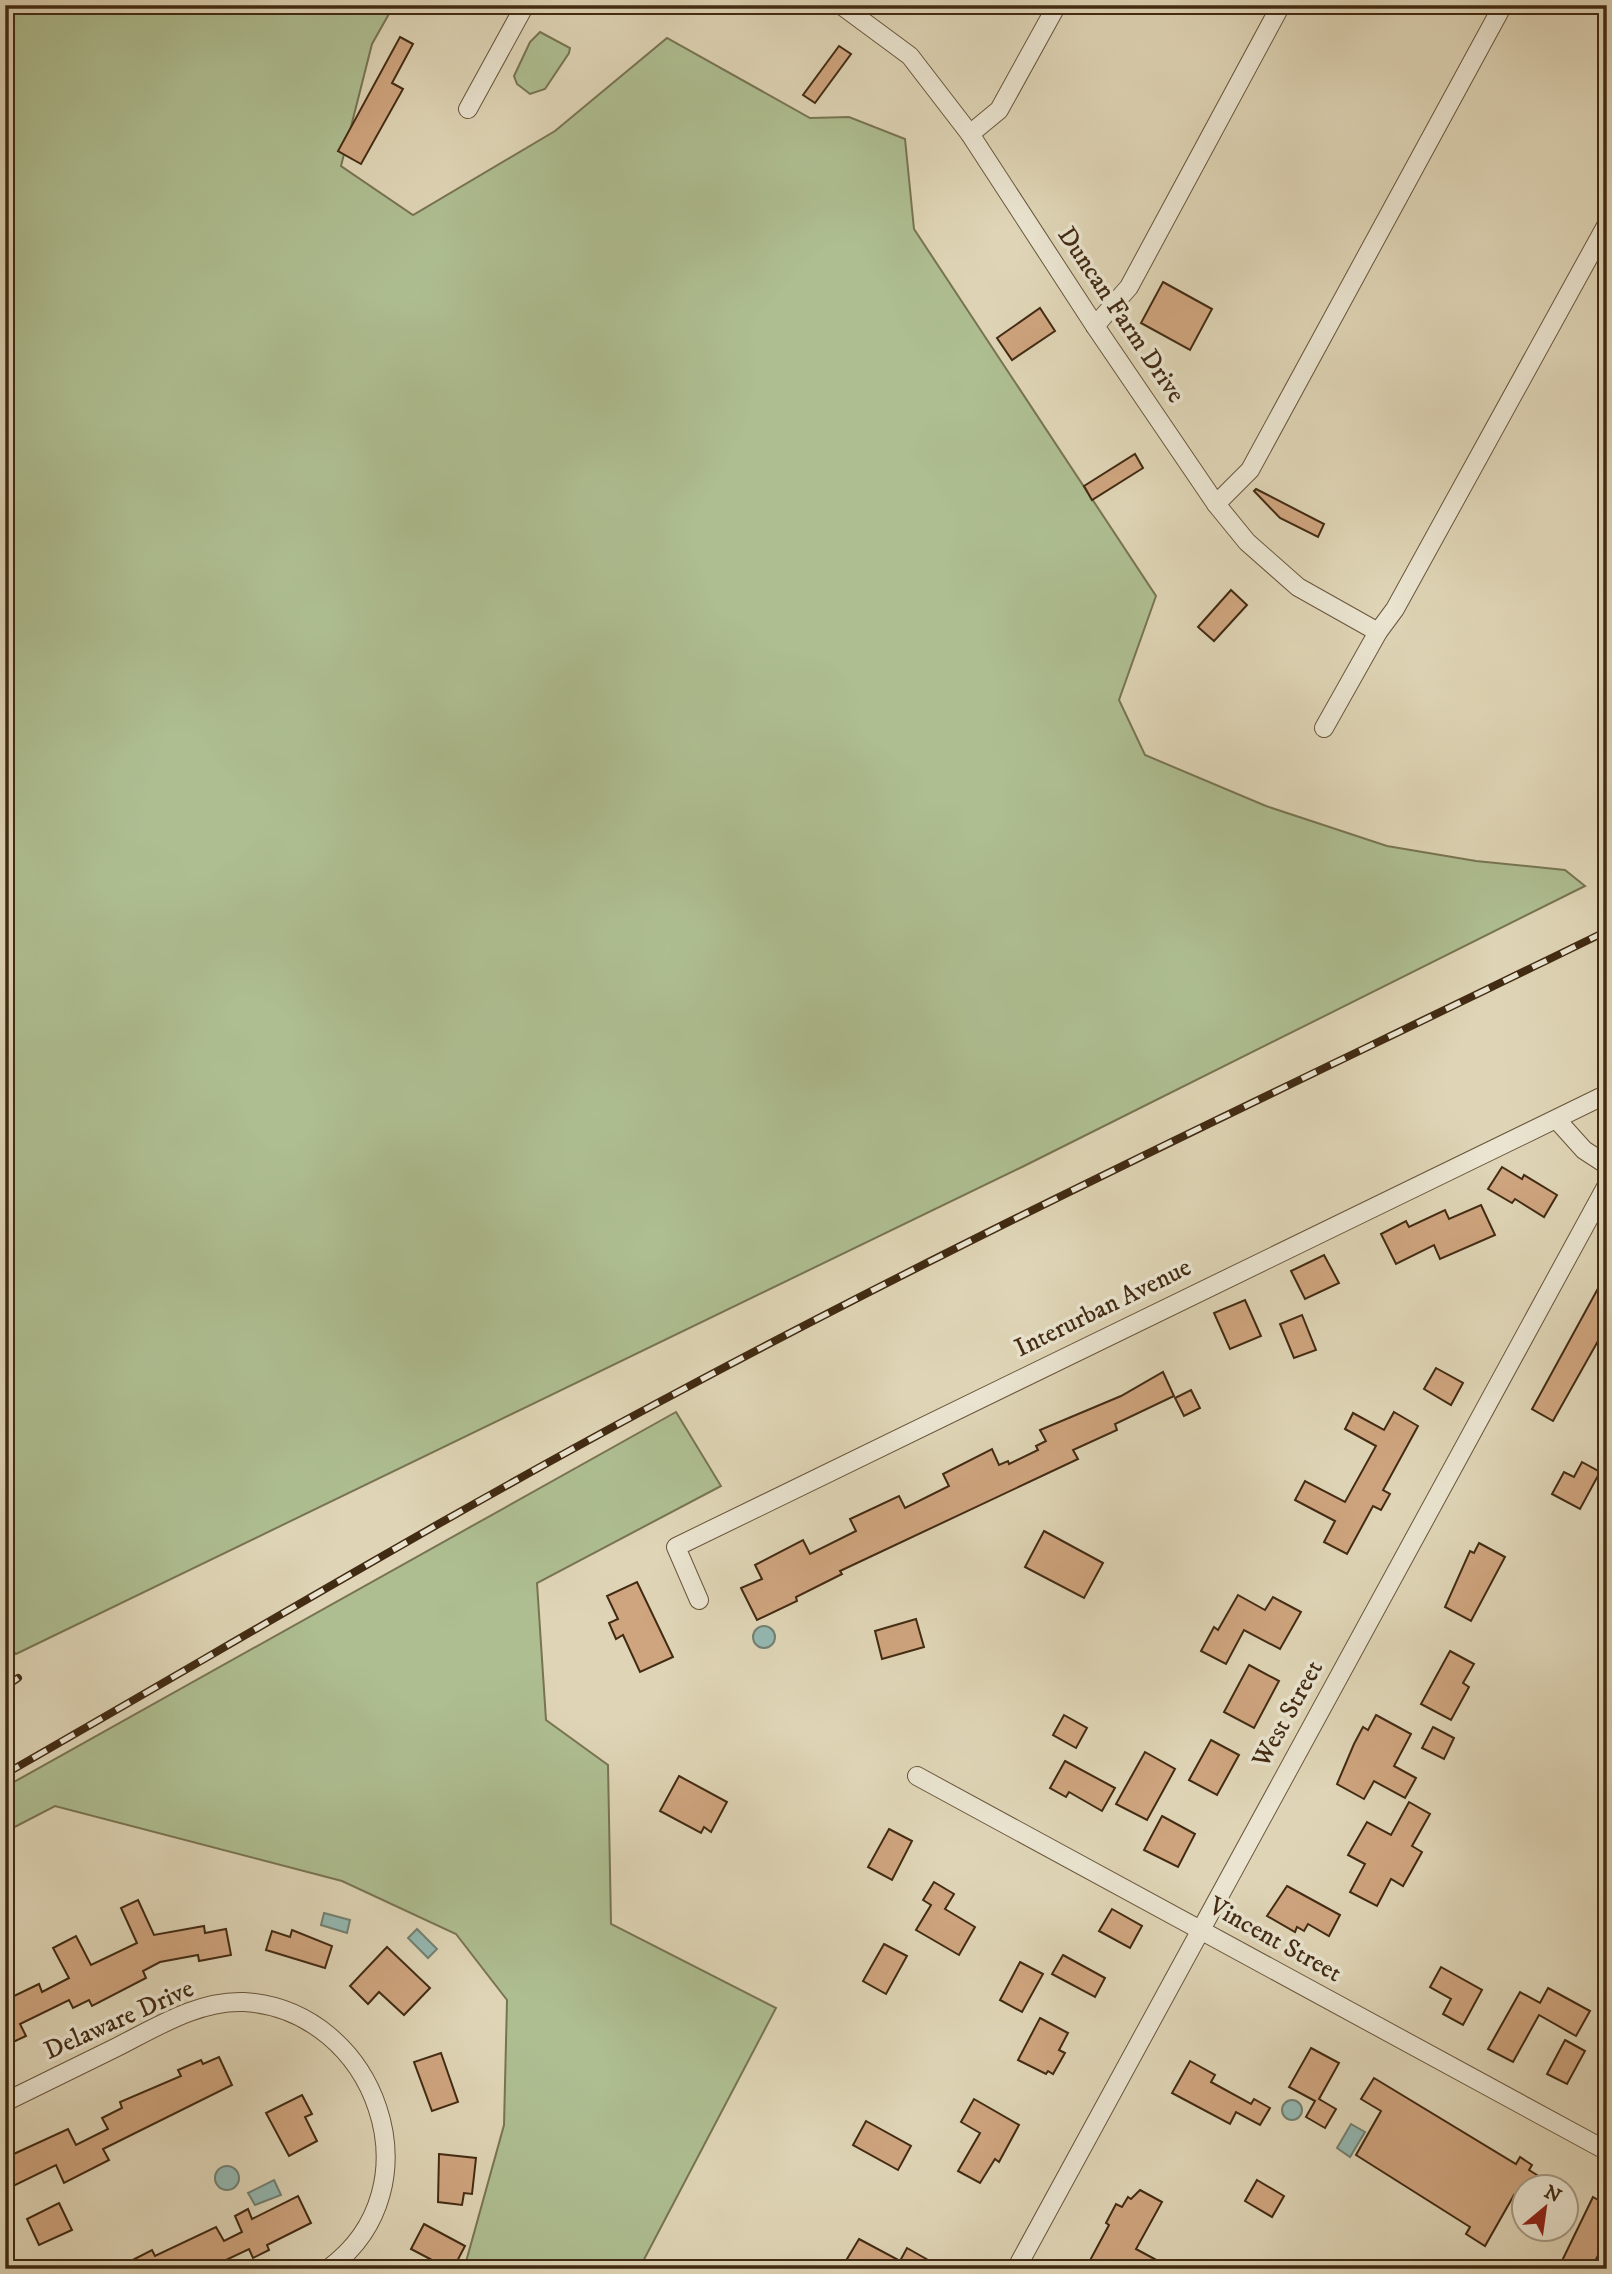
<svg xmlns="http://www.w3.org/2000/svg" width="1612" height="2274" font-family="'IM FELL DW Pica',serif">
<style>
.green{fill:#aebe91;stroke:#787452;stroke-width:2}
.water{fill:#94b8b2;stroke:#738072;stroke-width:2}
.building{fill:#cfa57f;stroke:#422b13;stroke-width:2}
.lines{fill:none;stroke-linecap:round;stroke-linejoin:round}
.lane-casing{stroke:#69563c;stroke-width:11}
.street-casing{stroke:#69563c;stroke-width:20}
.lane{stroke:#eae4d0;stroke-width:9}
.street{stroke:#eae4d0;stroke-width:18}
.rail-casing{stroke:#422b13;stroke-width:8}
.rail{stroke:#eae4d0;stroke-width:5;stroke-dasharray:16;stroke-linecap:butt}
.labels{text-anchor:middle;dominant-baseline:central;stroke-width:7;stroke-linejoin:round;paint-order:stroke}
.street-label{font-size:26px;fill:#422b13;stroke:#eae4d0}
</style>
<rect width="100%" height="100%" fill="#dfd5b6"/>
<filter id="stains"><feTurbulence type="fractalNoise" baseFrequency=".00286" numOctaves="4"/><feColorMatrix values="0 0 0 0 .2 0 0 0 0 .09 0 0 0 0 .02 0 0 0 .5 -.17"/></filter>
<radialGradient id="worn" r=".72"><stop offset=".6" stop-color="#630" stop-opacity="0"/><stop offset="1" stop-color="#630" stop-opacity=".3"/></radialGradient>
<g class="green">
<polygon points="5,5 394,5 372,44 341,166 413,215 555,131 667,38 810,118 849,117 905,139 914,229 1156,596 1119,700 1145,755 1266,806 1387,846 1476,861 1565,870 1585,886 1022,1167 16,1654 5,1644"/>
<polygon points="540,32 570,48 569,53 545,89 530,94 517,84 514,76 530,42"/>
<polygon points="676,1412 721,1486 537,1583 546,1720 608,1765 611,1924 776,2008 639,2269 464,2269 504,2125 507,2000 456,1934 342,1881 55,1806 5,1832 5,1787"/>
</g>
<g class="water">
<circle cx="764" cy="1637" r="11"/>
<polygon points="324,1913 350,1920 347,1933 321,1925"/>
<polygon points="417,1929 437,1949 428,1958 408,1938"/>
<circle cx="1292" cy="2110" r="10"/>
<polygon points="1351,2124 1365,2132 1350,2157 1337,2148"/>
<circle cx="227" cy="2178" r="12"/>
<polygon points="274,2180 281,2195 255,2205 248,2193"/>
</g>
<g class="building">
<polygon points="400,37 413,44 392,83 403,89 361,164 338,151"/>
<polygon points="839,46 851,54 815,103 803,95"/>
<polygon points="1163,282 1212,309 1190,350 1141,323"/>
<polygon points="1040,308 1055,331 1012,360 997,338"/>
<polygon points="1135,454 1143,468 1092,500 1084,486"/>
<polygon points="1256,489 1324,524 1318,537 1280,518 1254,491"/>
<polygon points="1231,590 1247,605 1214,641 1198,627"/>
<polygon points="1502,1167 1522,1179 1524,1175 1557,1195 1544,1217 1515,1199 1512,1203 1488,1189"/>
<polygon points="1481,1205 1495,1235 1440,1259 1434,1245 1396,1264 1381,1234 1406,1221 1409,1227 1445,1210 1449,1219"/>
<polygon points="1324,1255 1339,1283 1305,1299 1291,1271"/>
<polygon points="1607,1272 1607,1325 1553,1421 1532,1409"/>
<polygon points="1245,1300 1261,1336 1230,1349 1214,1313"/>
<polygon points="1302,1315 1316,1350 1294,1358 1280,1324"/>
<polygon points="1436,1368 1463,1383 1451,1405 1424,1389"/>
<polygon points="1163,1372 1174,1396 1115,1424 1117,1430 1073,1450 1078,1459 840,1571 842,1574 796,1597 797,1601 757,1620 741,1588 762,1579 755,1565 803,1540 810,1554 856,1531 850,1519 899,1496 905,1508 949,1486 943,1474 992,1449 999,1465 1008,1461 1009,1464 1038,1450 1036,1446 1046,1441 1040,1430 1121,1396"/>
<polygon points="1191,1390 1200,1408 1184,1416 1175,1398"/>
<polygon points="1394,1412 1418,1426 1383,1490 1390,1494 1381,1510 1373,1506 1347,1554 1324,1542 1335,1521 1295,1500 1305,1481 1345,1502 1376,1446 1345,1429 1353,1413 1384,1430"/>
<polygon points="1582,1462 1600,1472 1580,1509 1552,1494 1564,1472 1574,1477"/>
<polygon points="1044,1531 1103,1563 1084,1598 1025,1567"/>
<polygon points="1479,1543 1505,1557 1471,1621 1445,1607 1470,1551 1474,1553"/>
<polygon points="637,1582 673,1657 640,1672 623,1635 616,1639 609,1623 618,1619 607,1596"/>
<polygon points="1238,1595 1265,1610 1273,1597 1301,1612 1280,1649 1244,1630 1226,1664 1201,1651 1214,1627 1218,1630"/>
<polygon points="916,1619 924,1647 882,1659 875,1631"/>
<polygon points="1450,1651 1474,1664 1463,1683 1469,1687 1451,1720 1421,1704"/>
<polygon points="1249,1665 1279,1681 1254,1728 1224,1712"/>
<polygon points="1064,1715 1087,1728 1076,1748 1053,1735"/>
<polygon points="1376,1715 1411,1734 1394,1766 1416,1778 1405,1798 1374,1781 1364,1799 1337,1784 1354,1744 1363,1727 1368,1730"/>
<polygon points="1433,1727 1454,1738 1444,1759 1422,1748"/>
<polygon points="1211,1740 1239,1755 1217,1795 1189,1780"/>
<polygon points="1145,1752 1175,1769 1147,1820 1116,1804"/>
<polygon points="1065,1761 1115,1788 1102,1811 1069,1792 1066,1797 1050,1788"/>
<polygon points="679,1776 727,1802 711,1832 704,1827 701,1833 660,1811"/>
<polygon points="1409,1802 1430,1814 1412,1846 1422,1852 1403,1886 1391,1879 1377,1906 1350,1892 1365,1864 1348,1855 1367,1822 1391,1835"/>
<polygon points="1162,1816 1195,1834 1178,1867 1144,1850"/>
<polygon points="889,1829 912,1841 892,1880 868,1867"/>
<polygon points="934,1882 954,1894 945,1909 975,1927 959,1955 916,1930 931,1905 923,1900"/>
<polygon points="1287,1886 1340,1915 1329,1936 1308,1924 1304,1931 1297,1927 1295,1932 1267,1916"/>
<polygon points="138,1900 154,1935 204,1926 205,1933 226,1929 231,1955 199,1961 198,1955 160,1962 143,1971 146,1978 92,2006 89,2000 73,2008 69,2000 20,2024 26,2036 11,2043 5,2032 5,1993 8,1999 39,1984 42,1992 69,1978 53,1948 76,1936 91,1965 137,1943 121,1908"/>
<polygon points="1112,1909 1142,1926 1130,1948 1099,1931"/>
<polygon points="292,1930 332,1946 325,1968 266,1950 272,1931 290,1937"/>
<polygon points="884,1944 907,1956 886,1994 863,1981"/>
<polygon points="387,1947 430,1988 404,2015 379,1992 368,2004 350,1986"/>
<polygon points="1063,1955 1105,1978 1095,1997 1052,1974"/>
<polygon points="1020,1962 1043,1974 1022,2012 1000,2000"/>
<polygon points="1441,1967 1482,1990 1463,2025 1443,2014 1451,1999 1430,1987"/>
<polygon points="1548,1988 1590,2011 1576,2036 1539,2015 1513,2062 1488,2049 1520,1992 1540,2003"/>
<polygon points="1040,2018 1068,2033 1059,2050 1065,2053 1053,2074 1048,2071 1046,2074 1018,2060"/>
<polygon points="1565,2040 1585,2051 1567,2084 1547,2074"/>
<polygon points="1311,2048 1339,2063 1319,2099 1336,2109 1325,2128 1306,2117 1315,2101 1289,2087"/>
<polygon points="441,2053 458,2102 432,2111 414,2062"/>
<polygon points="219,2057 232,2085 103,2149 109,2160 64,2183 56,2165 5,2190 5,2158 68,2129 76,2145 108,2129 102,2118 122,2108 120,2102 181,2076 178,2070 201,2060 203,2064"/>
<polygon points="1190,2061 1215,2075 1211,2082 1251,2104 1254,2099 1270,2108 1260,2125 1236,2112 1230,2124 1172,2093"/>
<polygon points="1374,2078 1516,2164 1520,2157 1532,2165 1529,2170 1556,2187 1524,2187 1524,2202 1514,2195 1485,2246 1466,2234 1470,2227 1356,2155 1381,2111 1361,2099"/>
<polygon points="302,2095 312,2114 305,2117 317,2141 289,2156 266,2113"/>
<polygon points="974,2099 1019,2125 999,2162 995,2159 980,2183 958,2171 980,2133 961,2122"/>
<polygon points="866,2121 911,2146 898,2170 853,2145"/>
<polygon points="439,2154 476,2158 472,2194 464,2193 462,2205 438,2202"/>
<polygon points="1257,2180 1284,2196 1272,2217 1245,2201"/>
<polygon points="1140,2190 1162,2202 1136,2249 1173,2269 1097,2269 1088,2264 1109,2225 1106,2223 1116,2204 1122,2207 1128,2197 1131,2199"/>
<polygon points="298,2196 311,2223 267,2245 269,2250 253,2258 249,2249 207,2269 115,2269 152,2250 155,2256 216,2227 224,2241 242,2232 235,2216 248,2209 252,2219"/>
<polygon points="1593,2197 1607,2205 1607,2238 1591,2269 1558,2269"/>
<polygon points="59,2203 72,2230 39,2245 27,2219"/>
<polygon points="424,2224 465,2246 453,2269 427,2269 432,2260 411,2249"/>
<polygon points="859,2239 900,2261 907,2248 944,2269 864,2269 847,2259"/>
</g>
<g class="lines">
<g class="lane-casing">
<polyline id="lane" points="1607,1846 1607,1850"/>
</g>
<g class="street-casing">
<g id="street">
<polyline points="841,5 910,56 970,134 1095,326 1216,504 1247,542 1298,587 1378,632"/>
<polyline points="468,109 525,5"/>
<polyline points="970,134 999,110 1057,5"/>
<polyline points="1095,326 1129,287 1281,5"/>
<polyline points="1216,504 1250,470 1503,5"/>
<polyline points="1324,728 1378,632 1395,609 1607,224"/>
<polyline points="1557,1120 1584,1150 1607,1165"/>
<polyline points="699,1600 676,1547 1607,1094"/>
<polyline points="917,1776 1607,2151"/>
<path d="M 5,2102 C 42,2084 78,2066 115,2048 C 155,2028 198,2000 244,2002 C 376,2010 440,2188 328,2269"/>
<polyline points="1016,2269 1607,1185"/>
</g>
</g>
<use href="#lane" class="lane"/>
<use href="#street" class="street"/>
<g class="rail-casing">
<g id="rail">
<polyline points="5,1687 18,1678"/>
<path d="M 5,1774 C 229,1646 450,1513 678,1392 C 982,1229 1296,1083 1607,931"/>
</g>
</g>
<use href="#rail" class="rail"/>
</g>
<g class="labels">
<g class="street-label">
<text transform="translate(1121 315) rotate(56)">Duncan Farm Drive</text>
<text transform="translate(1103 1308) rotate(-26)">Interurban Avenue</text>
<text transform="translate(1288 1714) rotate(-61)">West Street</text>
<text transform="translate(1275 1940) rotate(29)">Vincent Street</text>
<text transform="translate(119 2020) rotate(-24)">Delaware Drive</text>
</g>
</g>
<rect width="1612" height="2274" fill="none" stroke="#dfd5b6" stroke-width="28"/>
<rect x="7" y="7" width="1598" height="2260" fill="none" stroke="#422b13" stroke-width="3.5"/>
<rect x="14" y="14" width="1584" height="2246" fill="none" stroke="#422b13" stroke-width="2"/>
<g transform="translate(1545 2208) rotate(29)"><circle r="33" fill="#eae4d0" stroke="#a79a84" stroke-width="2"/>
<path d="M0-5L12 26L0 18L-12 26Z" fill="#8f2418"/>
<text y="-10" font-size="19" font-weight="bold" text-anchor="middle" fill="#422b13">N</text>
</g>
<rect width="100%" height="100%" filter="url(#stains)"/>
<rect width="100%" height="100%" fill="url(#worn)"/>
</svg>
